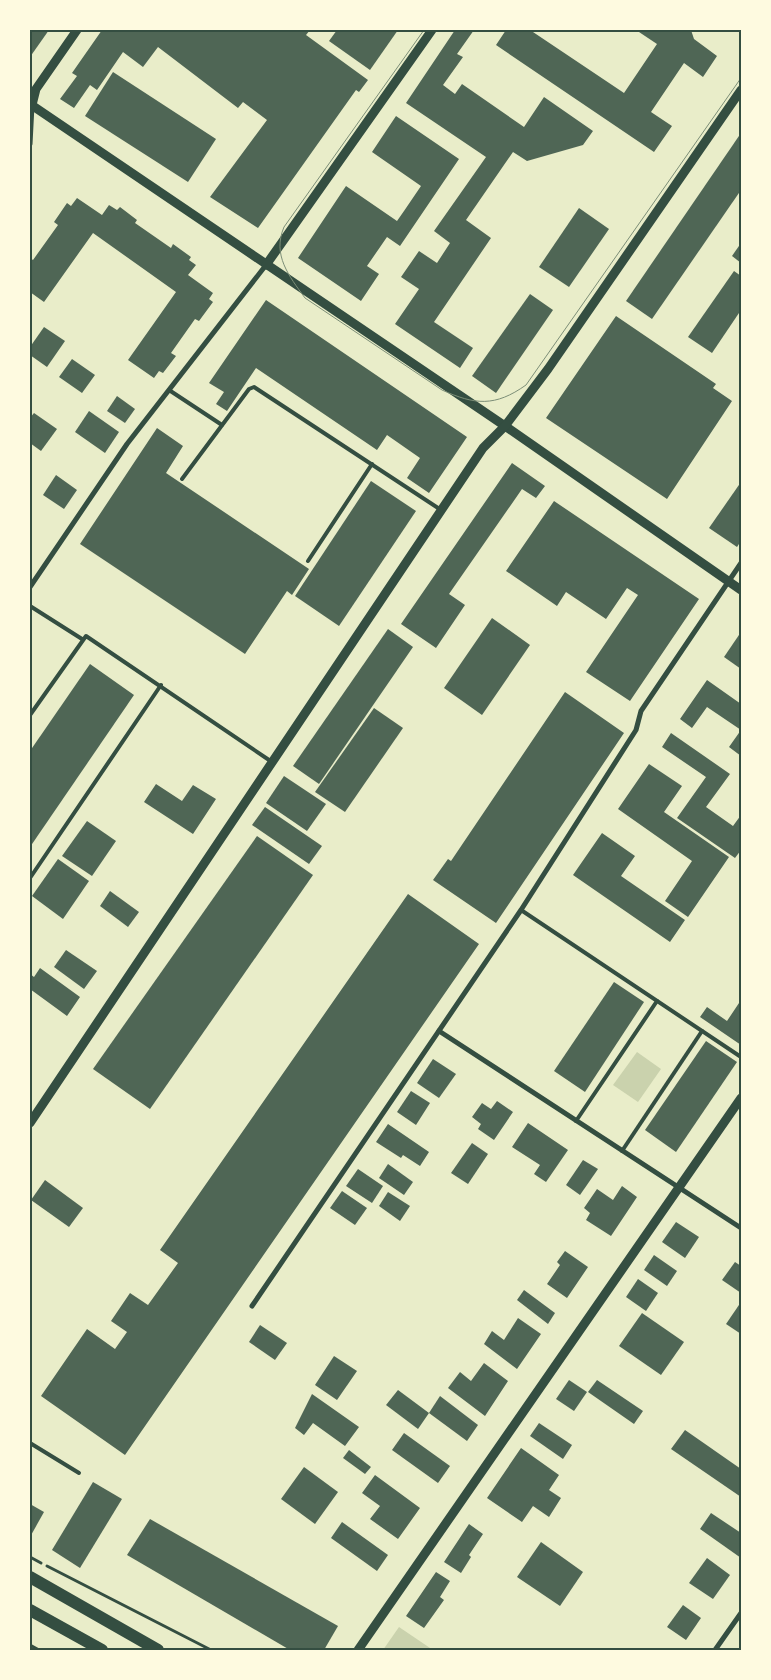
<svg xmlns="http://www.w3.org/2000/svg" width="771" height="1680" font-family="'Fira Sans Condensed',sans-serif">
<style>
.green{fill:#cad2ad}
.building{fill:#4f6655}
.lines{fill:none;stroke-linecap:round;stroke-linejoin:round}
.path{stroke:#344e41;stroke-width:3}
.service{stroke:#344e41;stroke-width:4}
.minor{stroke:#344e41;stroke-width:5}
.tertiary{stroke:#344e41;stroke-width:9}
.primary{stroke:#344e41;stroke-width:12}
.tram{stroke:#7c8e77;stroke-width:1}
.neatline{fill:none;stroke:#344e41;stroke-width:2}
</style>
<rect width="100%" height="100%" fill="#e9edc9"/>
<g class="green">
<polygon points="637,1052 661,1069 638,1102 613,1085"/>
<polygon points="399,1627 433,1650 383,1650"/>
</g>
<g class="building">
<polygon points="30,30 49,30 30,57"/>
<polygon points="102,30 310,30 306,35 368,80 359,92 356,90 258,228 210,197 267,120 243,102 238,108 158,47 143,67 123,52 97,90 90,85 74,108 60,99 77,76 72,73"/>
<polygon points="337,30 398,30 370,70 329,41"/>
<polygon points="455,30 474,30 457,54 463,57 443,85 455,94 462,84 524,127 544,97 593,131 583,145 527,161 513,152 466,220 491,238 434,322 473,348 460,368 395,324 419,289 401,277 419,251 437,263 450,243 434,231 486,157 406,103"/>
<polygon points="506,30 530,30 624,93 657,44 636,30 691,30 694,39 717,56 703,77 684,63 651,112 672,126 654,152 496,45"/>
<polygon points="113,72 216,139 188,182 85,116"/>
<polygon points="396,116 459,159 400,246 387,237 367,266 379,274 361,301 298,258 346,186 397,221 404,211 421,186 372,152"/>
<polygon points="741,133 741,190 652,319 626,301"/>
<polygon points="77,198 102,215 109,205 117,210 120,207 137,220 135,223 171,248 173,244 191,257 189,260 196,265 188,275 213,293 209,299 213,302 199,321 195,319 171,353 176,356 163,373 159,371 154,378 128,360 176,292 93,233 44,302 30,292 30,258 33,260 58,225 54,222 67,203 71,206"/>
<polygon points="579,208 609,229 569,287 539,267"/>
<polygon points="741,243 741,263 732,256"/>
<polygon points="734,271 741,276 741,310 712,353 688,337"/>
<polygon points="530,294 553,310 496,393 472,376"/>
<polygon points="266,300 467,437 429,493 407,478 420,458 387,435 377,450 256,368 227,411 216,404 224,392 209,383"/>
<polygon points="616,316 716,384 713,388 732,401 667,499 546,418"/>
<polygon points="44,327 65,341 47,367 30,355 30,347"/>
<polygon points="72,359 95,375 82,393 59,377"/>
<polygon points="117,396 135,409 125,423 107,411"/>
<polygon points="89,411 119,432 105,453 75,432"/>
<polygon points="34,413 57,429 41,451 30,443 30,418"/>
<polygon points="157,428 183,446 166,473 309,569 292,595 287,591 245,654 80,544"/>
<polygon points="512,463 545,486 536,498 522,489 449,594 465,605 436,648 401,624"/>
<polygon points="56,475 77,490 64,509 43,495"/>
<polygon points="371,481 416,511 339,626 295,596"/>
<polygon points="741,482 741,541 737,547 709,528"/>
<polygon points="554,501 699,599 630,701 586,672 638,595 627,588 606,619 566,592 557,606 506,571"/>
<polygon points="492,618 530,645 482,715 444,688"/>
<polygon points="388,629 413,647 319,784 293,766"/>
<polygon points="741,632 741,669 724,657"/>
<polygon points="90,664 134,695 30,847 30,751"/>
<polygon points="707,680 741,704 741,756 729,747 741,730 707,707 692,728 680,719"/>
<polygon points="565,692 624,733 496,923 433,880 448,859 451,861"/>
<polygon points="374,708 403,728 345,812 315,792"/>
<polygon points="671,733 730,774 706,807 733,826 741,815 741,850 735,858 677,818 706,777 662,747"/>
<polygon points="649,764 682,786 664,812 729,857 688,917 665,901 692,861 618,809"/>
<polygon points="284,776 326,804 307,831 266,803"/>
<polygon points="156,784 182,801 193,785 216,799 193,834 144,802"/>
<polygon points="265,807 322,846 309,864 252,825"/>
<polygon points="87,821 116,841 92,876 62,856"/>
<polygon points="602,833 635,856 621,876 685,920 670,942 573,875"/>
<polygon points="257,836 313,875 150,1109 93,1069"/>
<polygon points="58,859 89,881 63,919 32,896"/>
<polygon points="110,891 139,912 128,927 100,906"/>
<polygon points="408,894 479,944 125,1455 41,1396 87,1329 115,1349 127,1332 111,1321 130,1293 148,1305 178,1263 160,1250"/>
<polygon points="66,950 97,971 84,989 54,967"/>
<polygon points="40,968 80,997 67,1016 30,989 30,974 34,977"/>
<polygon points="614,982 644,1002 585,1092 554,1071"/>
<polygon points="741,1000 741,1045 700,1017 707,1007 727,1021"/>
<polygon points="706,1041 737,1062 676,1152 645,1130"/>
<polygon points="433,1059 456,1074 439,1098 417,1083"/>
<polygon points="411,1091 430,1103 416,1125 397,1112"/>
<polygon points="497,1101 513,1112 494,1140 478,1129 481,1124 472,1117 482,1103 491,1109"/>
<polygon points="528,1123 568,1150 546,1182 534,1174 540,1165 512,1147"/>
<polygon points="388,1124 429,1152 420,1166 403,1155 401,1158 376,1142"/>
<polygon points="472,1143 488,1154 468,1184 451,1173"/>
<polygon points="583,1160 598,1169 580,1195 566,1185"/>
<polygon points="388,1164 413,1182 404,1195 379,1178"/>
<polygon points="358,1169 383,1186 372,1203 346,1186"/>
<polygon points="45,1180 83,1208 69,1227 31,1200"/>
<polygon points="622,1186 637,1197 611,1236 586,1220 590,1213 584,1208 597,1189 613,1200"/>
<polygon points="342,1191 367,1208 355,1225 330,1208"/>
<polygon points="388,1192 410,1206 400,1221 379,1206"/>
<polygon points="676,1222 699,1237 685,1258 662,1242"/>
<polygon points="565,1251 588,1267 567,1298 547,1284 560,1265 557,1262"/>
<polygon points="654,1255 677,1271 667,1286 644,1270"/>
<polygon points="735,1262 741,1266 741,1293 722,1280"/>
<polygon points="638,1279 658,1293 646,1311 626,1297"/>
<polygon points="524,1290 555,1313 548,1324 517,1300"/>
<polygon points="741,1302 741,1334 726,1324"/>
<polygon points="642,1313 684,1342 661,1375 619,1346"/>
<polygon points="518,1318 541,1334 517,1369 484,1344 492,1331 504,1340"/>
<polygon points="260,1325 287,1343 275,1360 249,1342"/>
<polygon points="334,1356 357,1371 337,1400 315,1385"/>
<polygon points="484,1363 508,1381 485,1416 448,1388 460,1372 471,1381"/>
<polygon points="569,1380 587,1392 574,1411 556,1399"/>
<polygon points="597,1380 643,1411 634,1424 588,1392"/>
<polygon points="398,1390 429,1413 418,1429 386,1405"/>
<polygon points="312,1394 359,1427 345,1446 313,1423 304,1435 295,1428"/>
<polygon points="440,1396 478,1425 467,1441 429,1413"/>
<polygon points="539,1423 572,1445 563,1459 530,1436"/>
<polygon points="685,1430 741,1469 741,1497 671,1449"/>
<polygon points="404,1433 450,1466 438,1483 392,1450"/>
<polygon points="521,1448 559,1475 549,1490 561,1498 549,1517 533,1506 522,1522 487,1498"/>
<polygon points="349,1450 371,1467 365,1474 343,1458"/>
<polygon points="304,1467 338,1492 315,1524 281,1499"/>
<polygon points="375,1475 420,1508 398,1539 370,1519 380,1506 362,1493"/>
<polygon points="93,1482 122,1499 80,1568 52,1550"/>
<polygon points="30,1504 44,1512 30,1537"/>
<polygon points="711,1513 741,1533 741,1558 700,1529"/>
<polygon points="150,1519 338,1626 324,1650 290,1650 127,1555"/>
<polygon points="342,1522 388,1555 377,1571 331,1538"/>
<polygon points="469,1524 483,1534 469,1555 471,1557 461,1573 444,1562"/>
<polygon points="541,1542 583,1572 560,1606 517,1577"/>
<polygon points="707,1558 730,1575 713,1599 689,1583"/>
<polygon points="436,1572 450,1581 440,1597 444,1600 424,1628 406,1616"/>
<polygon points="683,1605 701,1618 686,1640 667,1627"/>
</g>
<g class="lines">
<g class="path">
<polyline points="30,1557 41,1563"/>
<polyline points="47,1566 211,1650"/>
<polyline points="30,1645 39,1650"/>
</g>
<g class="service">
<polyline points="169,390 222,425"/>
<polyline points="182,479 249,389 254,387 441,510"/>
<polyline points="308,561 372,464"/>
<polyline points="30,606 82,639"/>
<polyline points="30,715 86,636 272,762"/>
<polyline points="30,878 161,685"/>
<polyline points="521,910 741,1057"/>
<polyline points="576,1121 657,1001"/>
<polyline points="622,1151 702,1031"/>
<polyline points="30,1443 79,1473"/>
</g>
<g class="minor">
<polyline points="30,144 32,105"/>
<polyline points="30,587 127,444 266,265"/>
<polyline points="439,1031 741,1228"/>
<polyline points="252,1306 521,910 636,730 641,711 741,563"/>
<polyline points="715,1650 741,1613"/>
</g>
<g class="tertiary">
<polyline points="30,104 505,426 741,590"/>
<polyline points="32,105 36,89 77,30"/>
<polyline points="266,265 432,30"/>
<polyline points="30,1123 483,448 505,426 548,369 741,90"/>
<polyline points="358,1650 741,1098"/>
</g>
<g class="primary">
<polyline points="30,1577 158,1650"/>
<polyline points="30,1610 102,1650"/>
</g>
<path class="tram" d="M 424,30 L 284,227 C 272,255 289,276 305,298 L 442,390 C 475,405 495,407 526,385 L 741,78"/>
</g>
<rect width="771" height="1680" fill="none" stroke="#fefae0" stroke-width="62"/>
<rect x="31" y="31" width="709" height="1618" class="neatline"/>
</svg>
